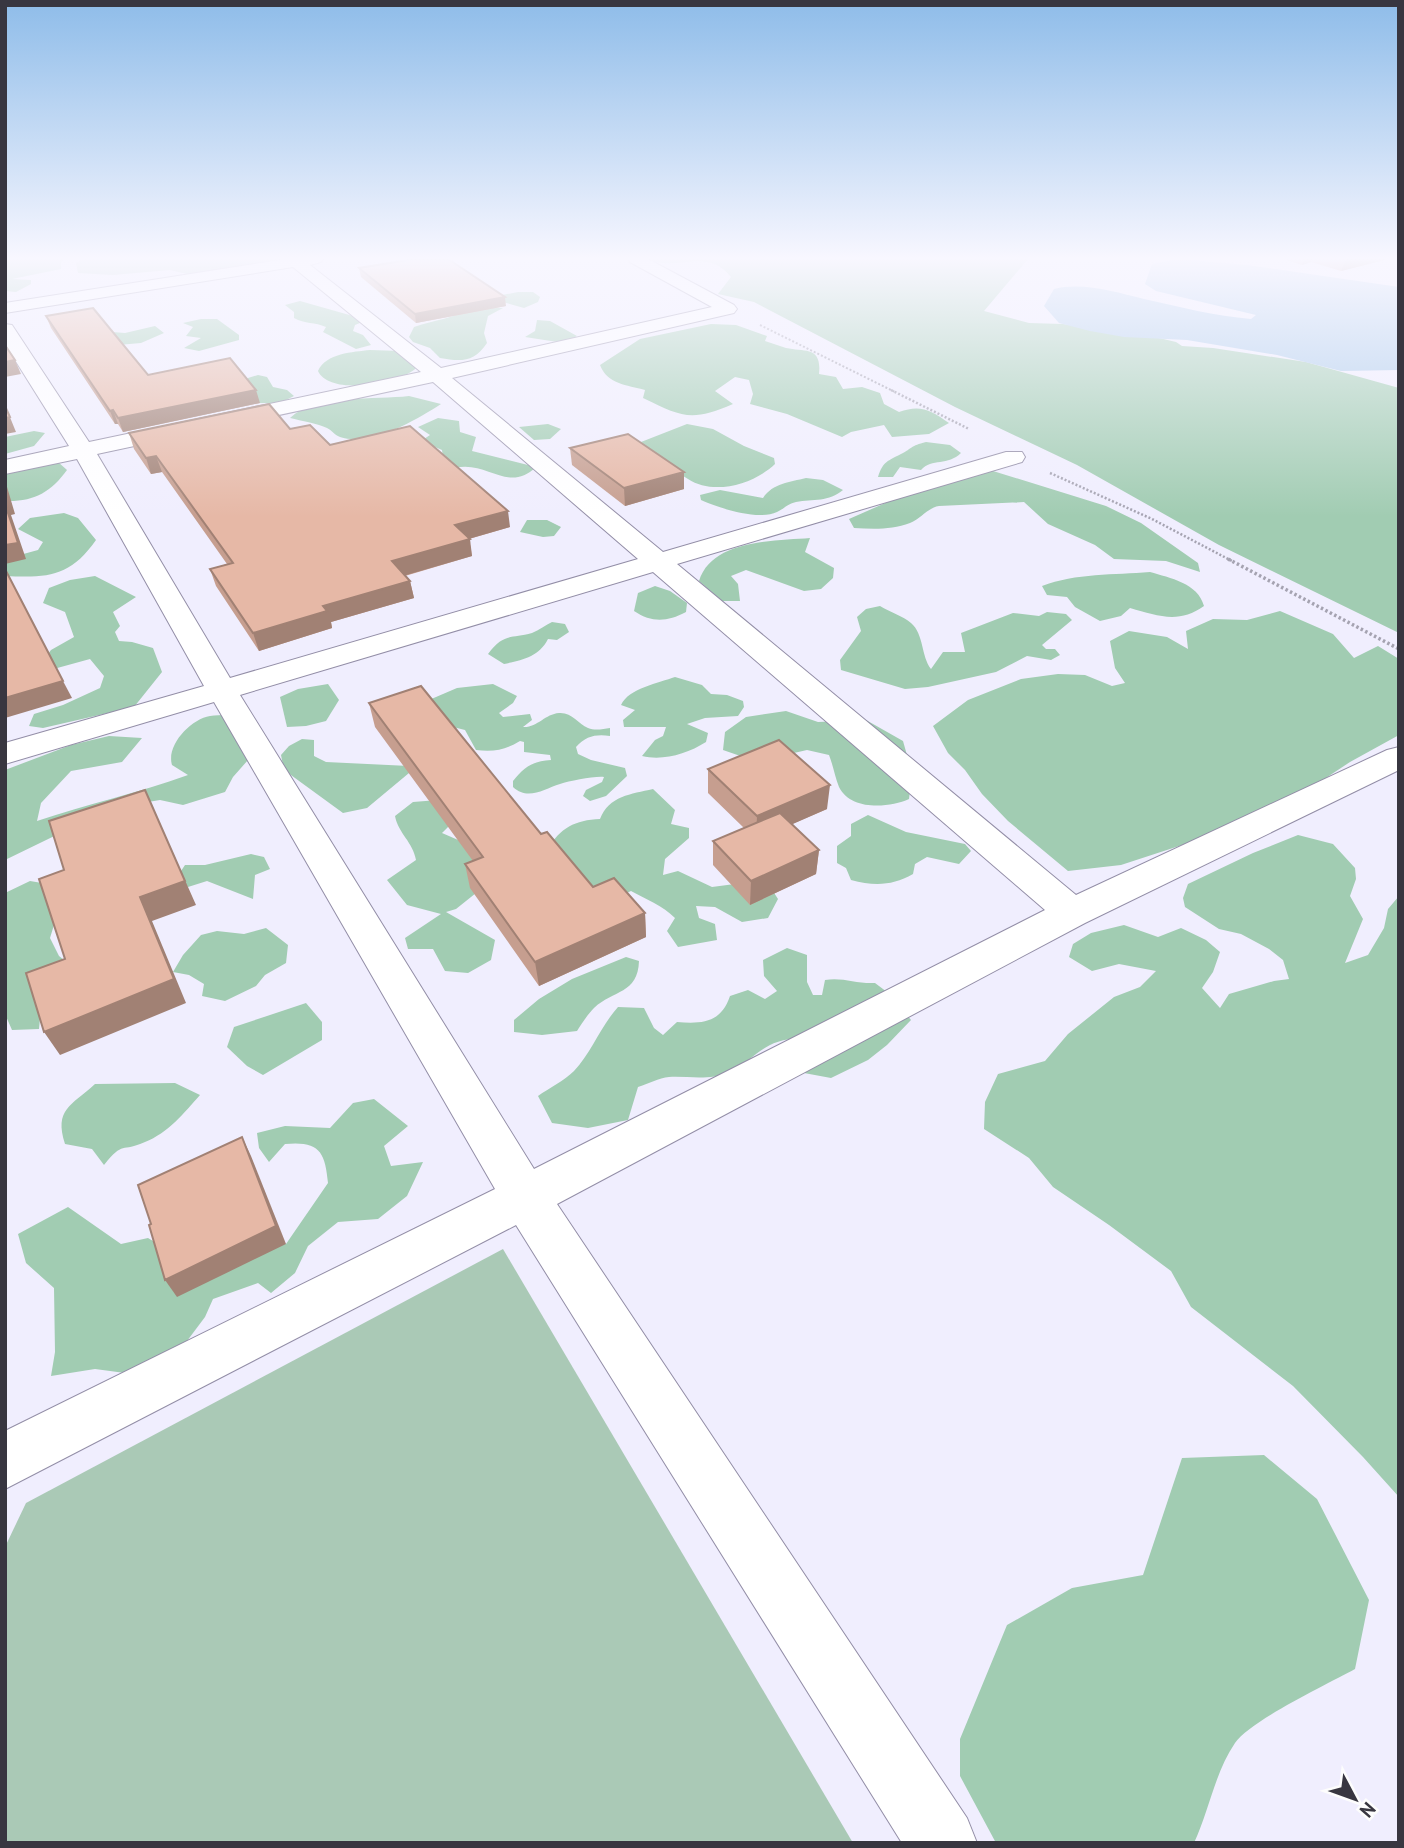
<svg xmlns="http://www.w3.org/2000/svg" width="1404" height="1848" font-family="'PT Sans',sans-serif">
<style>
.green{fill:#aac9b6}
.forest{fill:#a1ccb2}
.water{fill:#a8c9ea}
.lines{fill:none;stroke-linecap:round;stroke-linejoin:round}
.minor-casing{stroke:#938ea7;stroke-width:2}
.path-far2{stroke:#a5a3b1;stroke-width:2;stroke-dasharray:2 2;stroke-linecap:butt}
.path-far1{stroke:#a5a3b1;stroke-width:2.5;stroke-dasharray:2 2;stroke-linecap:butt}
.path{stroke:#a5a3b1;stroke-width:3.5;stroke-dasharray:2.5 2.5;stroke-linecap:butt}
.minor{fill:#fff;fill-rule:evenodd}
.wall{fill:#c69e8f}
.shaded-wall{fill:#a18174}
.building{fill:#e6b8a6;stroke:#a18174;stroke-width:2}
</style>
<rect width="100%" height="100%" fill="#f0eefe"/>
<g class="green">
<polygon points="83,259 295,259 191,275 170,270 113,275 78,273 76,263"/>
<polygon points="503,1249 853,1843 5,1843 5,1547 26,1503"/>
</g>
<g class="forest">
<polygon points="5,259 65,259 61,262 61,269 12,279 31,280 31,284 16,292 5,291"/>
<path d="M 649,259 L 1028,259 L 984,311 L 1029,323 L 1063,324 L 1138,333 L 1176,342 L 1182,346 L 1213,348 L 1306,362 L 1399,388 L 1399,633 L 1219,545 L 1077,465 L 955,407 L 754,302 L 718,294 L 731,277 C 706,246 677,273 649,259 Z"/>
<polygon points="518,292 533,292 540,297 538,302 524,308 503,302 502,295"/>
<path d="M 300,301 L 367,320 L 355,325 L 353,331 L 363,335 L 371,345 L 356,349 L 323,332 L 326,327 C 315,322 305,324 294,318 L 294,312 L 285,305 Z"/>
<path d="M 473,308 L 503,308 L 488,316 L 484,333 L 487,343 C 474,362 462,362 440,358 L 430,348 L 413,342 L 409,337 L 414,327 C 435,320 454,318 473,308 Z"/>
<polygon points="201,319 217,319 239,335 239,340 199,351 184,348 201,338 186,336 193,327 183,323"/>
<polygon points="537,320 550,321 577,336 564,343 525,337 535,331"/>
<path d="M 711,324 L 736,325 L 767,336 L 765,341 C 772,343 779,346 786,348 C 805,352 822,346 819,374 L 836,377 L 843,389 L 862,387 L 880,393 L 884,404 L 899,412 C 920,404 931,410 949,423 L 929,434 L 892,437 L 884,425 L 851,432 L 842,437 L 787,414 L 750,404 L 753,394 L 749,380 L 735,377 L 715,391 L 733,404 C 691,422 682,417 643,398 L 645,390 C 627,385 607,384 600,365 L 640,339 Z"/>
<polygon points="155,326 164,333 141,343 118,345 112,332 125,333"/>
<path d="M 370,350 L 400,351 L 418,366 C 404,384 330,397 318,371 C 326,353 353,352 370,350 Z"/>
<polygon points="258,375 267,377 273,387 287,390 294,396 280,403 255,403 244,383 248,378"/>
<path d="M 409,396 L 441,404 C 416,420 371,447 340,437 C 334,435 332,430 327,428 C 316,423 302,421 290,418 C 315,394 376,400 409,396 Z"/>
<path d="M 438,418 L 459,421 L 460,432 L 476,437 L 472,451 L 536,467 C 508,494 487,460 455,468 L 443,457 L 442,450 L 421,441 L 430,435 L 418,427 Z"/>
<polygon points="548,424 561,429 550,439 534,440 519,427"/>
<path d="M 687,424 L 713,429 L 744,446 L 774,458 L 775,464 C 754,484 714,496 688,479 C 678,473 671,465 662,458 C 655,451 646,451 641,442 Z"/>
<polygon points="34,431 45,433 34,446 5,454 5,437"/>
<path d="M 926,442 L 950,445 L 961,453 C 948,466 932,458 921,470 L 900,467 L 893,477 L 878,477 C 883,461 888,461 901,454 C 913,448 910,446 926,442 Z"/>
<path d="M 58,462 L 67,470 C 51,492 34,502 5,501 L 5,474 Z"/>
<path d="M 958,471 L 993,471 L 1106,506 L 1141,523 L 1198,563 L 1200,572 L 1166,561 L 1114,559 L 1095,545 L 1048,524 L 1024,502 L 939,506 C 927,508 921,519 910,523 C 892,530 873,529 854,528 L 849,519 Z"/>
<path d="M 806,478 L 823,480 L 843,490 C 829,502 813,499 796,502 C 787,504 784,509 777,512 C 758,521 719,508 701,500 L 700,495 L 720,490 L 763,498 C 773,483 790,482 806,478 Z"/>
<path d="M 64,513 L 78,518 L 96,540 C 70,577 48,578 5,576 L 5,559 L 38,550 L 43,542 L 18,529 L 30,518 Z"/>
<polygon points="527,520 547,520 561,527 554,536 543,537 520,532"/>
<path d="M 810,538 L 805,552 L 834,568 L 833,578 L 821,589 L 804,591 L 746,570 L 731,576 L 738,584 L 740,601 L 722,601 L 699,581 C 712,539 775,541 810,538 Z"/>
<path d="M 1150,572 C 1170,578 1198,583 1204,606 C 1179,624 1158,616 1130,608 L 1121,616 L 1100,621 L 1075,607 L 1067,597 L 1047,595 L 1042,586 C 1076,573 1114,575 1150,572 Z"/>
<polygon points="95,576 136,597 113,612 120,626 115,632 119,641 132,642 153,648 162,672 134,707 43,728 29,726 34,714 63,705 100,688 104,676 90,659 50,670 42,662 51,650 74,637 65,612 43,603 49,588 70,580"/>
<path d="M 655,586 L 670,591 L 687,603 L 686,612 C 667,622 652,623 634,611 L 638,593 Z"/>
<path d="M 880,606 C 890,612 903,616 911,623 C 924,634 921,656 931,669 L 943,652 L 965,652 L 961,633 L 1013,613 L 1039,616 L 1047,612 L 1066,614 L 1072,620 L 1042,645 L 1046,649 L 1055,649 L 1060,655 L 1051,660 L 1027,656 L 996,672 L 928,687 L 905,689 L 841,670 L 840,660 L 861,631 L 857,617 L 866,609 Z"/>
<polygon points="1280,611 1333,634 1354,658 1378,646 1399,659 1399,735 1350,762 1297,797 1225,831 1121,865 1068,871 1008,821 982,794 965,770 948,753 933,726 968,700 1021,679 1058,674 1085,675 1112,686 1125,683 1115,668 1110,641 1129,631 1167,637 1188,649 1186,631 1213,619 1247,620"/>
<path d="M 552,622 L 565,624 L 569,632 L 557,640 L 548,639 C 539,657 522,660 504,664 L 488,654 C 504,632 512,639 532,633 C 539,630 546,625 552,622 Z"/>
<path d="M 675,677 L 702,685 L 711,694 L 727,695 L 743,701 L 744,707 L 738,716 L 705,718 L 687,724 L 708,733 L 706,742 C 687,754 663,761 642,756 L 655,740 L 663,736 L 666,727 L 624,727 L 623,720 L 635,710 L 621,705 C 629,688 659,683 675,677 Z"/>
<polygon points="328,684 339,700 326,721 306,726 287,727 280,697 298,689"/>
<path d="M 493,684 L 517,696 L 513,703 L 499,713 L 503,717 L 530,714 L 532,720 L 523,727 C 537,728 545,714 559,713 C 572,712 578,724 588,728 C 595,731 603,729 610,728 L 610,736 C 596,734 586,736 576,747 L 578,754 L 591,760 L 625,768 L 627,776 L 606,796 L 590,801 L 583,796 L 586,790 L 602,782 L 604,777 C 594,776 570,781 560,784 C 544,789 528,801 513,787 L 513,781 C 524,767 533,761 551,760 L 550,755 L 524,752 L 524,742 L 520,741 C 505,750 494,752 476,750 L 465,730 L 429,721 L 422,703 L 457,688 Z"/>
<path d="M 786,711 L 818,722 L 866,720 L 903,741 L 912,773 L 909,799 C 889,808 851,811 839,787 C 835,777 833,765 829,755 L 807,750 L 772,758 L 749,759 L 723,750 L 725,732 L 746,717 Z"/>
<path d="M 227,715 L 248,760 L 233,777 L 225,792 L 183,805 L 160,800 L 112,808 L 5,860 L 5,770 L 71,745 L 109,736 L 142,738 L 122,762 L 71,771 L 41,803 L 37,821 C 87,804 138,793 188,775 L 172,765 C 166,745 191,719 210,716 C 215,715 222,715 227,715 Z"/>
<polygon points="302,739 314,740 314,756 326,762 409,766 409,773 367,808 343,813 284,770 281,755 289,746"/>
<path d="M 653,789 L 675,810 L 671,824 L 689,828 L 689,838 L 665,859 L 663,875 L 678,871 L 712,887 L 750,882 L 769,885 L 778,899 L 768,918 L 742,922 L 715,907 L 696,906 L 699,918 L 715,924 L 717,940 L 678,947 L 667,931 L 675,918 C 663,906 646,899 631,891 L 616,898 L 598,901 L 548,849 C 560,828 575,820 600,819 C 609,796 631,794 653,789 Z"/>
<path d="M 438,800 L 455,820 L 442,833 L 479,849 L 496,877 L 456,909 L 446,912 L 495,940 L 491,960 L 468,973 L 445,971 L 433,949 L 408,949 L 405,938 L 441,914 L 407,905 L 387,880 L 416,860 C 413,842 398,833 395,816 L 413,802 Z"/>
<path d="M 868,815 L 906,832 L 965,844 L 971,851 L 959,864 L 927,857 L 915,864 L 913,874 C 892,886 874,886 851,880 L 846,868 L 837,863 L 837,846 L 851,836 L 851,824 Z"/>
<polygon points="1298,835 1333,844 1355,868 1356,879 1350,896 1363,919 1345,963 1368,955 1384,928 1388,909 1399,896 1399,1497 1363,1457 1293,1386 1191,1307 1171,1271 1109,1225 1053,1187 1029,1158 984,1129 985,1102 998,1074 1045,1061 1068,1034 1114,997 1140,987 1156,971 1119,964 1092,971 1069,957 1073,944 1091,933 1124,925 1158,937 1181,928 1206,940 1220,952 1213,972 1202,988 1220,1008 1229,994 1274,981 1289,979 1283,960 1269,949 1241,934 1219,929 1185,907 1183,898 1188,884 1253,853"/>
<polygon points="251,854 264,857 270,869 255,875 253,899 207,881 188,887 179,874 185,865 205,865"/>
<polygon points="30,881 54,885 57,915 50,938 59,956 74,968 42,997 39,1029 12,1030 5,1014 5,893"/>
<polygon points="266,928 288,945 286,963 265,975 256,986 225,1001 202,996 204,984 189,975 173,972 183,955 201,935 217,931 244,934"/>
<path d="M 787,948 L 807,955 L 807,982 L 813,995 L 822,995 L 825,980 C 843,977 856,984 875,983 L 891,995 L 911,1020 L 887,1045 L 868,1060 L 831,1078 L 804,1073 L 794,1048 L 802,1038 C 763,1039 759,1057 729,1072 C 710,1081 689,1076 669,1077 C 659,1078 648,1084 638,1087 L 628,1120 L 588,1128 L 552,1123 L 538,1096 C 549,1088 564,1081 574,1071 C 592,1052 600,1027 618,1007 L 644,1008 L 654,1028 L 663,1035 L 677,1022 C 702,1024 721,1023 730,996 L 748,990 L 765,999 L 777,991 L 764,976 L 763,960 Z"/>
<path d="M 626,957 L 639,961 C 638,994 613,990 594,1008 C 588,1014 582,1023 577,1031 L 542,1035 L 514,1032 L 514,1020 L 539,999 L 572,979 Z"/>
<polygon points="306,1003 322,1022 322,1040 263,1075 247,1066 227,1047 234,1027"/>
<path d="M 175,1083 L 200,1095 C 184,1113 168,1133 145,1142 C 121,1153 124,1140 104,1165 L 92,1149 L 65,1144 C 54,1109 71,1106 95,1084 Z"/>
<path d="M 374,1099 L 408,1126 L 384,1146 L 391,1166 L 423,1162 L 407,1196 L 378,1219 L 338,1222 L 308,1246 L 295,1273 L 271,1293 L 258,1283 L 213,1299 L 205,1317 L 178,1353 L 140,1375 L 95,1369 L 51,1376 L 55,1352 L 54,1288 L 26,1263 L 18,1234 L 68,1207 L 121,1244 L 148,1238 L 163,1247 L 286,1244 L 328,1183 C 325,1151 319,1141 285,1144 L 269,1162 L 259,1148 L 257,1133 L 285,1126 L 330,1128 L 353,1103 Z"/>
<path d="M 1264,1455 L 1317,1499 L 1369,1600 L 1355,1669 C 1328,1684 1251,1720 1235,1743 C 1215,1772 1209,1811 1194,1843 L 996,1843 L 960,1776 L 960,1739 L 1007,1625 L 1072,1588 L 1143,1575 L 1182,1458 Z"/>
</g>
<path class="water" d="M 1178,259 L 1247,265 L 1399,287 L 1399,370 L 1341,371 L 1277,355 L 1187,340 L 1124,337 L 1090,331 L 1059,323 L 1044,306 L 1054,289 C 1084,282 1114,292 1144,299 C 1180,307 1215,316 1251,319 L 1256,315 L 1156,291 L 1145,284 L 1152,264 Z"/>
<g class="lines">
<g class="minor-casing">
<path id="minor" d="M 286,259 L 323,259 L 321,262 L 310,265 L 441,368 L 712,307 L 630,262 L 628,259 L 648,259 L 734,305 L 737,309 L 734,313 L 452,378 L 663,552 L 1006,452 L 1022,452 L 1025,457 L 1022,462 L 677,564 L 1076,895 L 1387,750 L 1399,747 L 1399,770 L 1085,923 L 557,1204 L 967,1818 L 977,1843 L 902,1843 L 516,1225 L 5,1489 L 5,1431 L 495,1189 L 214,702 L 5,764 L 5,743 L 204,686 L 77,459 L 5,474 L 5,460 L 69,446 L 5,344 L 5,324 L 12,325 L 89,442 L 421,372 L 293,267 L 5,313 L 5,303 ZM 433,382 L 638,559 L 230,678 L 97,454 ZM 653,572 L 1045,910 L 534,1169 L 240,695 Z"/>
</g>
<polyline class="path-far2" points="760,325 895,392"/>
<g class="path-far1">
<polyline points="891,390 969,429"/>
<polyline points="1050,473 1152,519 1232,561"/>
</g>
<polyline class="path" points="1228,559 1399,649"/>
<use href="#minor" class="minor"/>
</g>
<g class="wall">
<polygon points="1283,259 1388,259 1341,271 1311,262 1302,265"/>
<polygon points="359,268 506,306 416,323 361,277"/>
<polygon points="46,316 148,375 260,403 123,432 118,424 115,424 51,328"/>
<polygon points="290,429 330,445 510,527 469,539 472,556 405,576 410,581 414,598 331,622 332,628 259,651 216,586 210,569 227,564 162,472 151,474 134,449 129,433"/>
<polygon points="570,448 684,472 684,489 625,506 572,465"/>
<polygon points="369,703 541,834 593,887 645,913 646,937 539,986 470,888 465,864 473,861 375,727"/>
<polygon points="708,769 827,809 792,824 819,850 816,874 750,905 713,865 713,841 744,828 708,793"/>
</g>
<g class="shaded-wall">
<polygon points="1304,259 1312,259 1311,262 1302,265"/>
<polygon points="1346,259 1388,259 1341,271"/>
<polygon points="505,297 506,306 416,323 415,314"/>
<polygon points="15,360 21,374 5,377 5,362"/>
<polygon points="256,390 260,403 123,432 118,418"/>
<polygon points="5,405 16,432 5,434"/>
<polygon points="113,410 118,424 115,424 110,411"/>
<polygon points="156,456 162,472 151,474 146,458"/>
<polygon points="684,472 684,489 625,506 624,488"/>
<polygon points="5,480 15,514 11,515 26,559 5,564"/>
<polygon points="508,511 510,527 458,542 455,525"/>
<polygon points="470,539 472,556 396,578 392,561"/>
<polygon points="410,581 414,598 331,622 332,628 259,651 253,633 323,606"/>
<polygon points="63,681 72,698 5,718 5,698"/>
<polygon points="830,785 827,809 756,840 757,816"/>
<polygon points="145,790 196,905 152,921 186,1003 60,1055 44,1032 140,897"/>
<polygon points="819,850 816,874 750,905 751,881"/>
<polygon points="645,913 646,937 539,986 535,962"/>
<polygon points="242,1137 251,1156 286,1244 177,1297 165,1280"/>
</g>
<g class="building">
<polygon points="414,259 448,259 505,297 415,314 359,268"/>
<polygon points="93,308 148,375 230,358 256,390 118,418 113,410 110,411 46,316"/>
<polygon points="5,345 15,360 5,362"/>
<polygon points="269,404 290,429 310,425 330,445 410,426 508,511 455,525 470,539 392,561 410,581 323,606 327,611 253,633 210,569 233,563 156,456 146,458 129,433"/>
<polygon points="5,406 10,417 5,418"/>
<polygon points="628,434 684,472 624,488 570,448"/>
<polygon points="5,504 18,543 5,545"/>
<polygon points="5,569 63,681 5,698"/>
<polygon points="421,686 541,834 547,832 593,887 614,878 645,913 535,962 465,864 483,857 369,703"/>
<polygon points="779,740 830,785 757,816 708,769"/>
<polygon points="145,790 185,881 140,897 174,979 44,1032 26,973 65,959 39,879 64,870 49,821"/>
<polygon points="780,813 819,850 751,881 713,841"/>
<polygon points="242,1137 276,1226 165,1280 149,1225 151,1224 138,1185"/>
</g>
<linearGradient id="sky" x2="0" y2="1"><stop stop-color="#8ebce9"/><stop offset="0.5" stop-color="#f8f7ff"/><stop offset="1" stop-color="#f8f7ff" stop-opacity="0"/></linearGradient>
<rect width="1404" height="517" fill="url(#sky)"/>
<rect width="1404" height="1848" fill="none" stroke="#383640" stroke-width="14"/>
<g transform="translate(1355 1799) rotate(131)" stroke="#fdfdfd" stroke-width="5" paint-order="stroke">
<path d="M0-5L12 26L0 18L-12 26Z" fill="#383640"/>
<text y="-10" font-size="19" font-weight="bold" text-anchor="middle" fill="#383640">N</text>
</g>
</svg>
